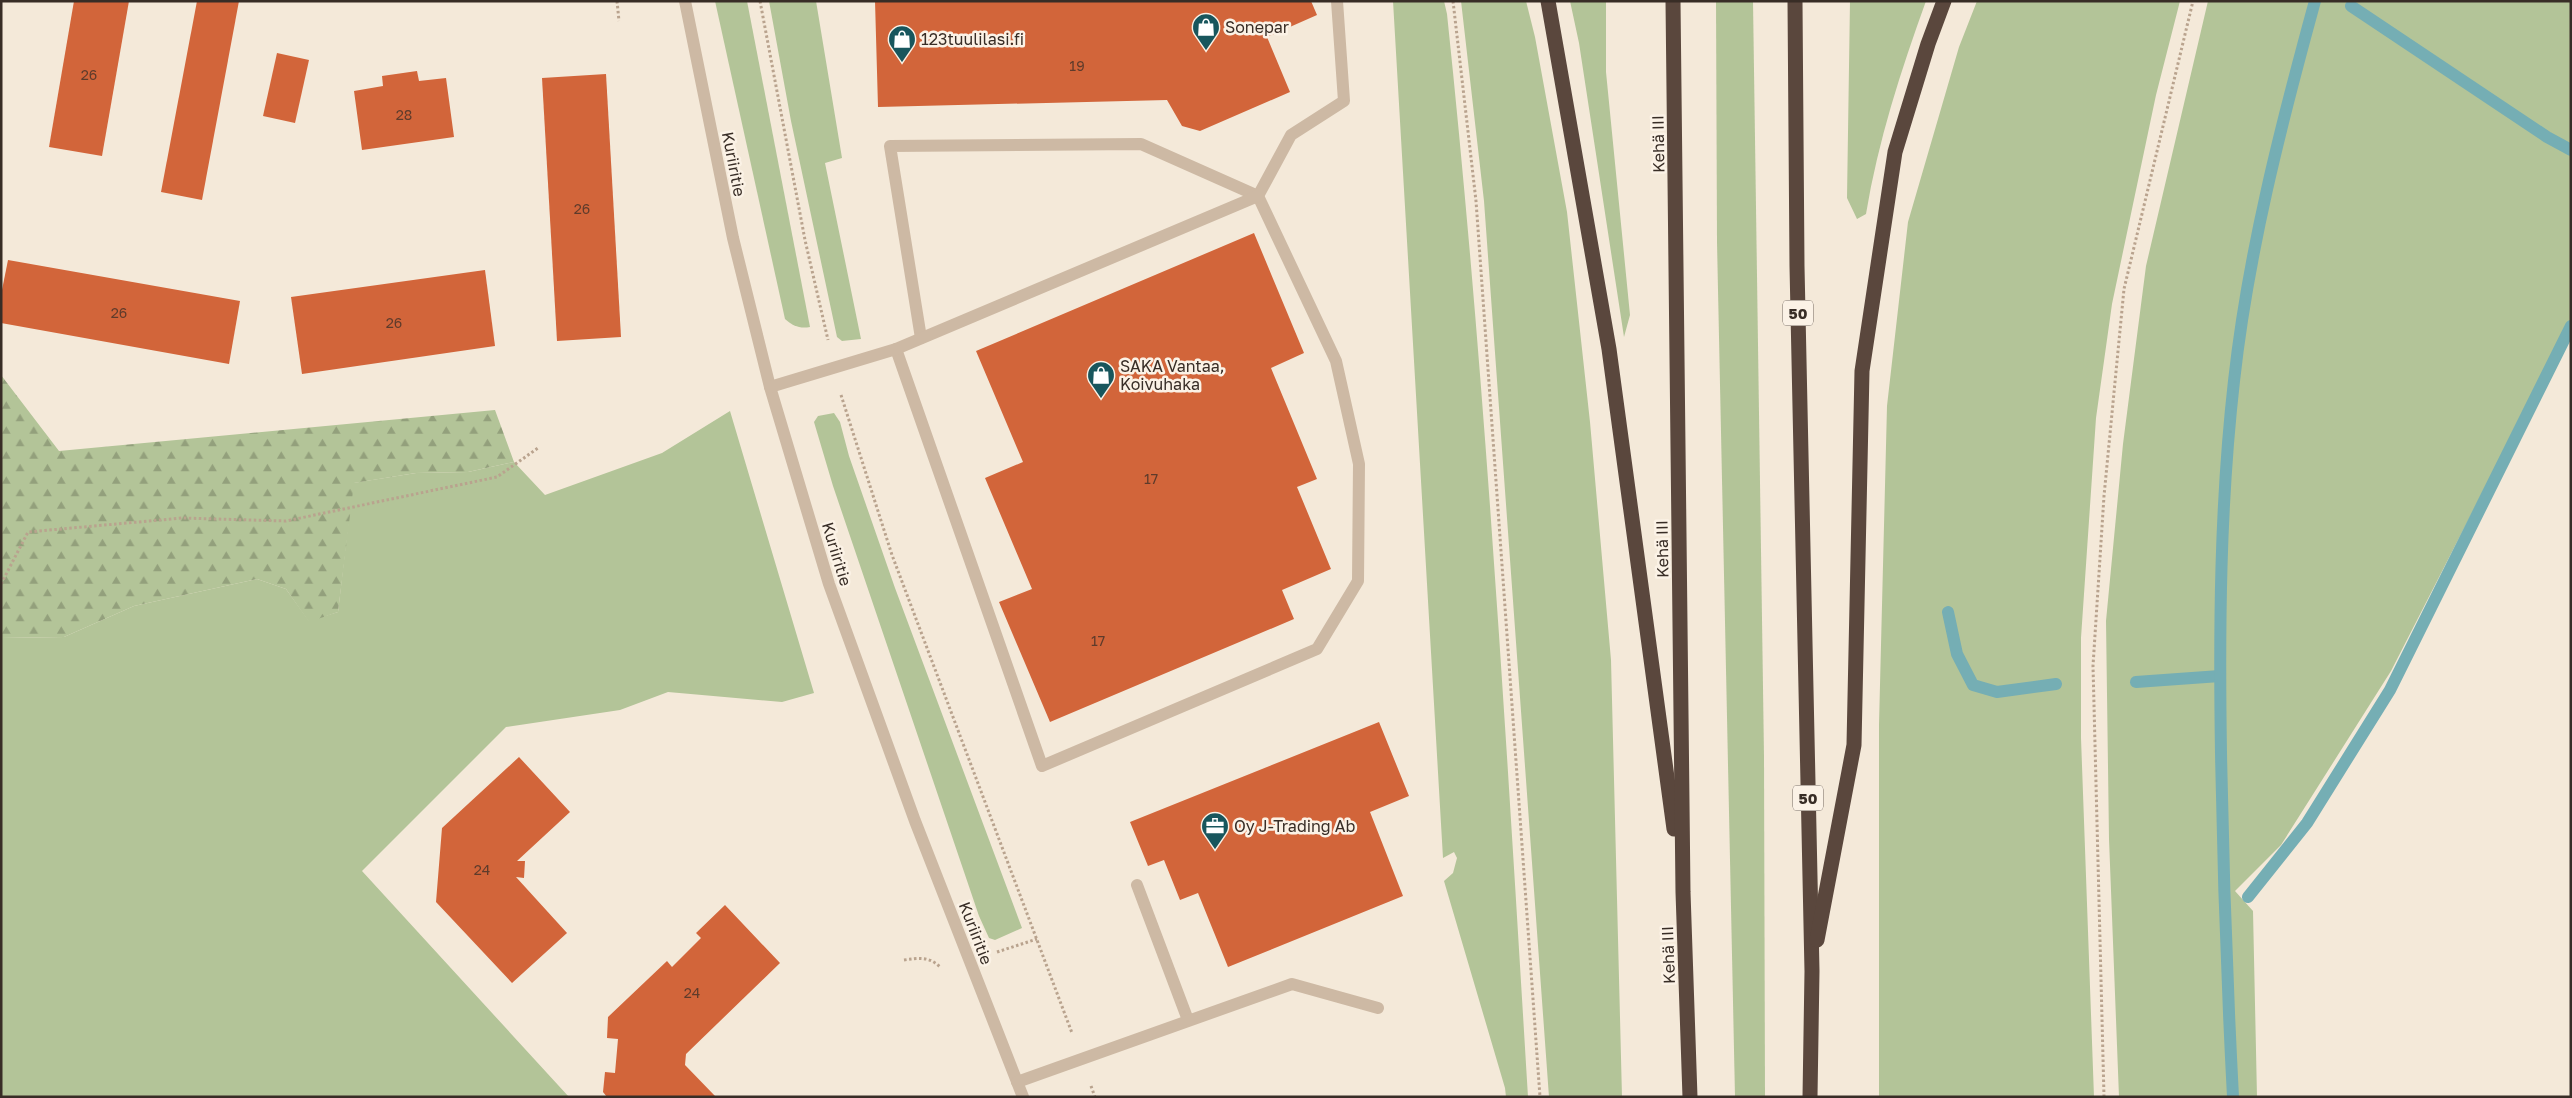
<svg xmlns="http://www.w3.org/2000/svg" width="2572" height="1098" font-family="'Golos Text',sans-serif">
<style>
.green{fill:#b3c498}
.forest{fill:url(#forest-firs)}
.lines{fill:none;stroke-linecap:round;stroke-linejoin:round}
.stream{stroke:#75aeb4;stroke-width:12}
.building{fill:#d2653a}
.path{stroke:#b9a38e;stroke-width:3;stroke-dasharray:2.5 2.5;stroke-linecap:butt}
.minor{stroke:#cdb9a4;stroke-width:12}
.highway{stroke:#5a473d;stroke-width:15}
.labels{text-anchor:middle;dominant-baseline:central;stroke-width:5;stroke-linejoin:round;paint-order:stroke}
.number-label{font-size:14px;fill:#5e3b2b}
.shield{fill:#fbf2e6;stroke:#726860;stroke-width:1}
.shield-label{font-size:15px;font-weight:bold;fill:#382d26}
.poi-label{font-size:16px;fill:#382d26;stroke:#fbf2e6;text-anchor:start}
.street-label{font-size:16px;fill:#382d26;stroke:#fbf2e6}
</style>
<defs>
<pattern id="forest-firs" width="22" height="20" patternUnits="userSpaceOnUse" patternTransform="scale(1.25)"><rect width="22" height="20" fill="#b3c498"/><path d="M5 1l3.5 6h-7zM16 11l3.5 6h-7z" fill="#93a07c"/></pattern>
</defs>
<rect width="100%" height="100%" fill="#f4e9d9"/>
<g class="green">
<path d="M 715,1 L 747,1 L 810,327 C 800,329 793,326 785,319 Z"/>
<polygon points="769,1 816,1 842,158 825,163 861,339 842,341 837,337 791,121"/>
<path d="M 1393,1 L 1444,1 L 1447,14 C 1485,374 1506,736 1528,1097 L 1506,1097 L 1505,1088 L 1444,881 L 1453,873 L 1457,858 L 1454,852 L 1443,858 Z"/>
<polygon points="1461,1 1526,1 1535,37 1567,212 1590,422 1611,660 1622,1097 1549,1097 1484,201"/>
<polygon points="1570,1 1606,1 1606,72 1630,315 1624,337 1579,43"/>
<polygon points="1716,1 1753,1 1764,756 1765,1097 1735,1097 1717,242"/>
<path d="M 1850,1 L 1926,1 C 1901,70 1878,141 1866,214 L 1857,219 L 1847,198 Z"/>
<polygon points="1977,1 2180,1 2156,95 2112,304 2096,418 2081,638 2081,738 2094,1097 1879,1097 1879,725 1887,406 1908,222 1959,47"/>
<polygon points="2208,1 2571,1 2571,319 2391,671 2281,845 2235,891 2253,911 2257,1097 2119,1097 2109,839 2106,621 2123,444 2146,266"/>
<polygon points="730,411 814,693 782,702 668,692 620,710 506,727 362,871 569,1097 1,1097 1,638 64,637 134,606 257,579 286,589 309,621 338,612 353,483 416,473 468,472 514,462 545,495 662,453"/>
<polygon points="834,413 840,422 849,456 895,588 1022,928 995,940 989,938 979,916 833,486 814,422 818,416"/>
</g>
<polygon class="forest" points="1,375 59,451 495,410 514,462 468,472 416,473 354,483 338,612 309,622 286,589 257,579 134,606 64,637 1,638"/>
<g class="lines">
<g class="stream">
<polyline points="2351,6 2547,137 2571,150"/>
<polyline points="1948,612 1957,654 1973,685 1997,692 2056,684"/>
<polyline points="2136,682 2220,676"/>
<polyline points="2248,897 2307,823 2390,690 2571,326"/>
<path d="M 2233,1097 C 2227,982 2223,867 2221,753 C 2219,628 2220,505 2234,381 C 2248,253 2281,125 2315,1"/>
</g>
</g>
<g class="building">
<polygon points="74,1 129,1 102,156 49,147"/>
<polygon points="197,1 239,1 202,200 161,192"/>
<polygon points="875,1 1311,1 1317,15 1267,37 1290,92 1200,131 1182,126 1167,100 878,107"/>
<polygon points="277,53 309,60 295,123 263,116"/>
<polygon points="417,71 419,81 446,78 454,137 362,150 354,91 383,86 382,76"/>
<polygon points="606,74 621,337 557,341 542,78"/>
<polygon points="1254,233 1304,353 1271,368 1317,479 1297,487 1331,569 1282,590 1294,619 1050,722 999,602 1032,589 985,478 1023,462 976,351"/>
<polygon points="8,260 240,301 229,364 1,323 1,295"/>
<polygon points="485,270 495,346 302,374 291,297"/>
<polygon points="1379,722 1409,796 1370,812 1403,896 1228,967 1198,893 1180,900 1164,860 1148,866 1130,822"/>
<polygon points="519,757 570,812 517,861 525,861 524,878 516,877 567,933 512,983 436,902 442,828"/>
<polygon points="725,905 780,963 686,1054 685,1065 716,1097 607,1097 603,1092 605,1072 615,1073 618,1039 607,1038 608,1017 667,961 672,967 701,938 696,933"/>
</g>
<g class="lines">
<g class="path">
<polyline points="617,1 619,21"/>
<polyline points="760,1 805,240 828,340"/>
<polyline points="1453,1 1476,201 1540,1097"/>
<polyline points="841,395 892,555 1072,1033"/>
<polyline points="1,584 28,532 182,518 286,521 497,477 538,448"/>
<polyline points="997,952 1037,939"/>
<path d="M 904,960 C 918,958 929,956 940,967"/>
<polyline points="1091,1086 1095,1097"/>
<polyline points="2104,1097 2093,666 2104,496 2124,289 2193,1"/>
</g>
<g class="minor">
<polyline points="685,1 733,238 770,387 829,584 915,821 1023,1097"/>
<polyline points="896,349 1042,766 1317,649 1358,581 1359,464 1336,361 1258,196 1141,144 890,146 921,338"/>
<polyline points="770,387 896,349 1258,196 1291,135 1344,101 1337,1"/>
<polyline points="1137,885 1188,1020"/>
<polyline points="1017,1082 1292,984 1378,1008"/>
</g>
<g class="highway">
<polyline points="1548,1 1609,349 1674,829"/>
<polyline points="1673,1 1683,892 1690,1097"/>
<polyline points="1795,1 1797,266 1812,971 1810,1097"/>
<polyline points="1817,940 1854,745 1862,371 1895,152 1928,44 1944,1"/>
</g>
</g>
<defs>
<g id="shop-pin" transform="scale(1.4375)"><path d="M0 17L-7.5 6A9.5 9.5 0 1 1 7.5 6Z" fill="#18565d" stroke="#fbf2e6"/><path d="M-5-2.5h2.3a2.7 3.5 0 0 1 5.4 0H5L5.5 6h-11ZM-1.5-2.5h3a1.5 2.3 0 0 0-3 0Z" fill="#fff"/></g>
<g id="office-pin" transform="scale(1.4375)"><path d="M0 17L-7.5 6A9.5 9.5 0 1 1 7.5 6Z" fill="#18565d" stroke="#fbf2e6"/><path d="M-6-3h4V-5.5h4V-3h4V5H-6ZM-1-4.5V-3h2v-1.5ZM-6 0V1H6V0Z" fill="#fff"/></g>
</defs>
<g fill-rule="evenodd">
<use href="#shop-pin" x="1206" y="27"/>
<use href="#shop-pin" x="902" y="39"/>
<use href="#shop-pin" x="1101" y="375"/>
<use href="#office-pin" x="1215" y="826"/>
</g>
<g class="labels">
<g class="number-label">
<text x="1077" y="65">19</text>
<text x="89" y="74">26</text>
<text x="404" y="114">28</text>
<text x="582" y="208">26</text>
<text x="119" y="312">26</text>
<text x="394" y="322">26</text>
<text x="1151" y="478">17</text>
<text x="1098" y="640">17</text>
<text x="482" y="869">24</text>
<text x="692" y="992">24</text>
</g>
<g class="shield">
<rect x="1783" y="300.5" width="30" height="25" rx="4"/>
<rect x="1793" y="785.5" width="30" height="25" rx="4"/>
</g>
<g class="shield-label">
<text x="1798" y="313">50</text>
<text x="1808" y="798">50</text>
</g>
<g class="poi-label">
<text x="1225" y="27">Sonepar</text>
<text x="921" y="39">123tuulilasi.fi</text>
<text x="1120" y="366">SAKA Vantaa,<tspan x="1120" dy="18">Koivuhaka</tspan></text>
<text x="1234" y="826">Oy J-Trading Ab</text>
</g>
<g class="street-label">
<text transform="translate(1658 144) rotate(-91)">Kehä III</text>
<text transform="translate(734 164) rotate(79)">Kuriiritie</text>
<text transform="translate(1662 549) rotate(-91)">Kehä III</text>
<text transform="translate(837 554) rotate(73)">Kuriiritie</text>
<text transform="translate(976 933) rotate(69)">Kuriiritie</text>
<text transform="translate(1668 955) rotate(-92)">Kehä III</text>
</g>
</g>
<rect width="2572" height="1098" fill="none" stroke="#382d26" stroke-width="5"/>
</svg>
